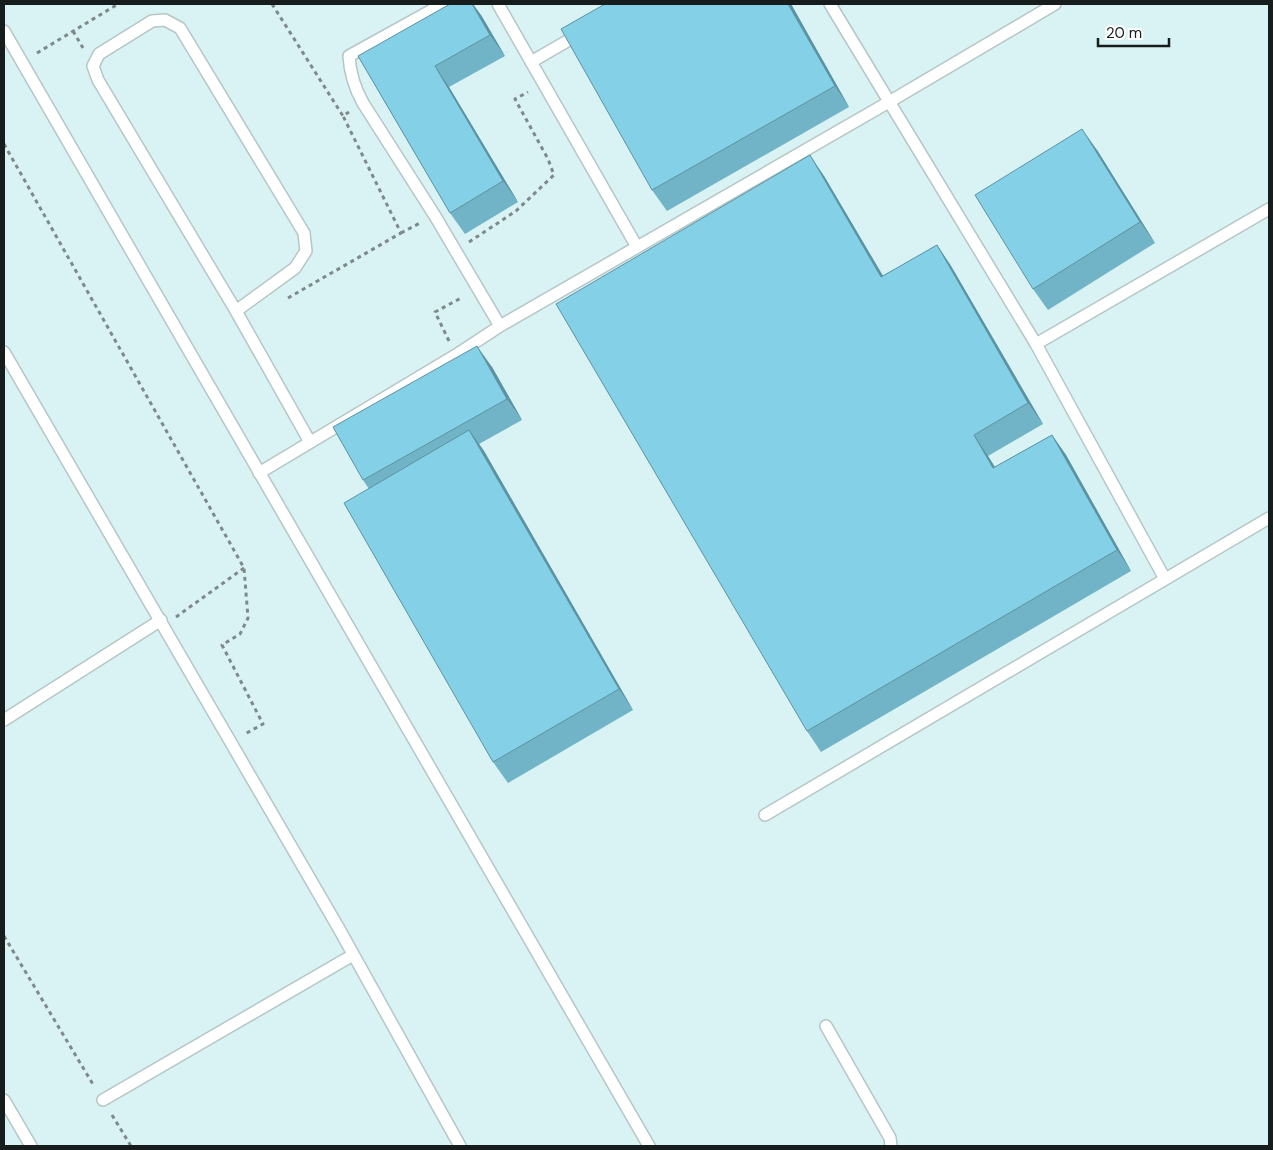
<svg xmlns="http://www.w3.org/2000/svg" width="1273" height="1150" font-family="'DM Sans',sans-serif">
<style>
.built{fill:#d9f3f4}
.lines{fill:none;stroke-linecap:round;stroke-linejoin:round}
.service-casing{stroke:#b6c6c6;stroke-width:14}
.path{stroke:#7e8989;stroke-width:3;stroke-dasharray:4 4;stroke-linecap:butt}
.service{stroke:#fff;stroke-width:11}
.wall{fill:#72b4c7}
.shaded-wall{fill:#5c92a2}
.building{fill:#84d1e7;stroke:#5c92a2}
</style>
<rect width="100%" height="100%" fill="#edfdfe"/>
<rect class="built" x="4" y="4" width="1265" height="1142"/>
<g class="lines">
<g class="service-casing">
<g id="service">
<path d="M 443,4 L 349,56 C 350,74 354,87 363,103 L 435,216 L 500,326"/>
<polyline points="498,4 637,247"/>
<polyline points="830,4 1036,344 1165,579"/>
<polyline points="4,31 649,1146"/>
<polyline points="531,62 581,33"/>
<polyline points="236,311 295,268 306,251 304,233 180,28 165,20 152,21 99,54 93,66 98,80 236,311 310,442"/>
<polyline points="1036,344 1269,209"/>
<polyline points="4,352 338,927 460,1146"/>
<polyline points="259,473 456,355 500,326 889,102 1055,4"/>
<polyline points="4,720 161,620"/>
<polyline points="765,815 1269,518"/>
<polyline points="826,1026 890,1138 891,1146"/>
<polyline points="4,1100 31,1146"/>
<polyline points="103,1100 353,955"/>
</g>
</g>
<g class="path">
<polyline points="272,4 343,116 349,112"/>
<polyline points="73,31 83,48"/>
<polyline points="37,53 118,4"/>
<polyline points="4,144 244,568 248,618 240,634 222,645 263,724 245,734"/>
<polyline points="401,233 420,223"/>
<polyline points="469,242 516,211 554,175 548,159 515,99 528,92"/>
<polyline points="288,298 401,233 343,116"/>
<polyline points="449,341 435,312 463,297"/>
<polyline points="176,617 244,568"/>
<polyline points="4,936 94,1086"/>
<polyline points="112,1115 131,1146"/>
</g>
<use href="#service" class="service"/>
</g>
<g class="wall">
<polygon points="791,4 849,107 667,211 652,190"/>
<polygon points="481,15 505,56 449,87 518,202 465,234 450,213 358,56"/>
<polygon points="1097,150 1155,243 1048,310 1033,289"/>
<polygon points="824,176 883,276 937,245 951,266 1043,424 988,456 995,467 1052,435 1066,455 1131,571 821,752 807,731"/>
<polygon points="492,367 522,420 479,444 484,451 633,710 508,783 493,762 369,489 363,480"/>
</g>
<g class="shaded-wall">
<polygon points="472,4 473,4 481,15 505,56 490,35"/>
<polygon points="788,4 791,4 849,107 835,86"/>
<polygon points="435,66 449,87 518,202 503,181"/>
<polygon points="1082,129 1097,150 1155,243 1140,222"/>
<polygon points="810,155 824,176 896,298 881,277"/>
<polygon points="937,245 951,266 1043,424 1028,403"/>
<polygon points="477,346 492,367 522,420 507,399"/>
<polygon points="469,430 484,451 633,710 619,689"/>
<polygon points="974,435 988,456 1008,489 993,468"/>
<polygon points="1052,435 1066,455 1131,571 1117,550"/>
</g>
<g class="building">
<polygon points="450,4 472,4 490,35 435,66 503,181 450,213 358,56"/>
<polygon points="605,4 788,4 835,86 652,190 561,29"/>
<polygon points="1082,129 1140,222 1033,289 975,195"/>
<polygon points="810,155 881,277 937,245 1028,403 974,435 993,468 1052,435 1117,550 807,731 556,304"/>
<polygon points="477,346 507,399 363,480 333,427"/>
<polygon points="469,430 619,689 493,762 344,503"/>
</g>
<rect width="1273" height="1150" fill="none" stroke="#171d1d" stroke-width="10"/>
<path d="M1098 38v8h71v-8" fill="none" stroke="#171d1d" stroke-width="2.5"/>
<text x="1106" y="38" font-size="15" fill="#171d1d" stroke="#ffffff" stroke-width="4" paint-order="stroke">20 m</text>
</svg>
